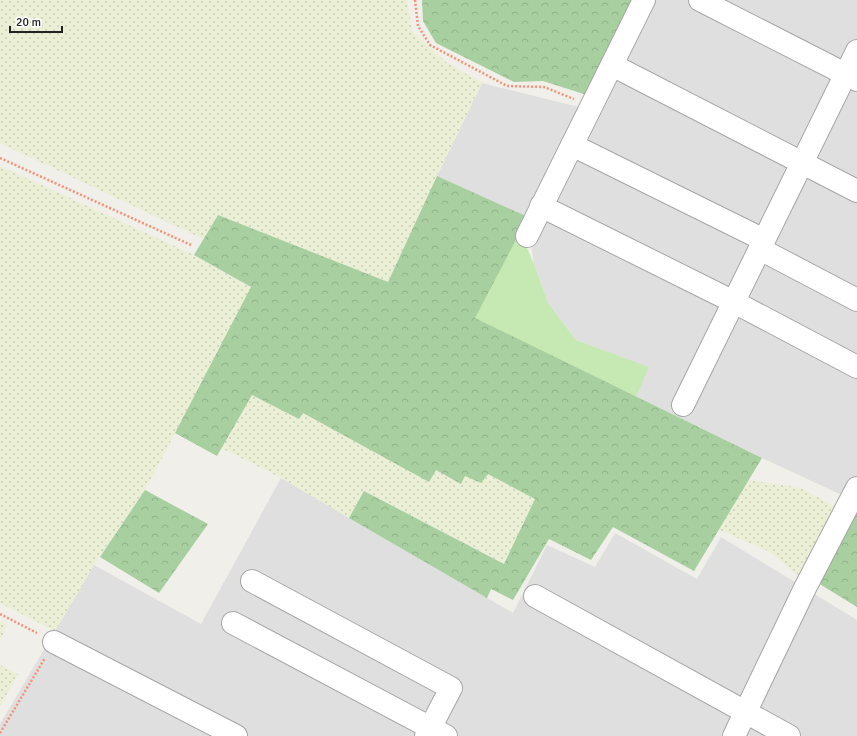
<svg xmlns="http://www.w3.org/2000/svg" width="857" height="736" font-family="Signika,sans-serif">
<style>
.residential{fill:#e0dfdf}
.farmland{fill:url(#farmland-dots)}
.grass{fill:#c6e8b2}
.forest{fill:url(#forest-crowns)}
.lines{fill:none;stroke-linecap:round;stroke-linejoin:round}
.minor-casing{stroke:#a6a6a6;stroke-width:24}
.path{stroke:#f49277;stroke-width:2.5;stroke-dasharray:2 2;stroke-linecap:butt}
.minor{stroke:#fff;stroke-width:22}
</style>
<defs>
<pattern id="farmland-dots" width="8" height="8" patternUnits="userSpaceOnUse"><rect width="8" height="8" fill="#eaefd5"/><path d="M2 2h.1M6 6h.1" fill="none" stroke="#c8cdb7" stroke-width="1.8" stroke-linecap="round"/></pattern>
<pattern id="forest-crowns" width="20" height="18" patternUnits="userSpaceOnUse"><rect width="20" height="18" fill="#a8cf9f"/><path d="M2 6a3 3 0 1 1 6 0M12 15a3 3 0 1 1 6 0" fill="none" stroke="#90b189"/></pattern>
</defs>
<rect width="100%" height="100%" fill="#f1efe9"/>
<g class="residential">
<polygon points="633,0 857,0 857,502 762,458 636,397 648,367 576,340 548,303 534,264 527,217 437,176 482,83 579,107"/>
<polygon points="281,478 513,613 547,545 595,567 615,533 697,579 721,537 857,620 857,736 0,736 0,724 94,565 201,624"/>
</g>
<g class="farmland">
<polygon points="0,0 407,0 412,31 446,62 482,83 437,176 388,282 218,215 203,239 0,143"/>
<polygon points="0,166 194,255 251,288 145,490 94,565 55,631 0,603"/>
<polygon points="252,395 299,418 303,413 429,481 436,470 461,484 465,476 488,474 535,499 504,564 365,491 349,518 281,478 221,448"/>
<polygon points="749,480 801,488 834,506 798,575 768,551 719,530"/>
<polygon points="0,621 7,625 0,641"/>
<polygon points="0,665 18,674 0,706"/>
</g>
<polygon class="grass" points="520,232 534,264 548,303 576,340 649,367 636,397 474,318"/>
<g class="forest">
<polygon points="422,0 633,0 590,96 543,81 514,82 436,43 423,21"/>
<polygon points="437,176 528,217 475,318 762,458 694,571 613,527 591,560 549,539 513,600 491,589 487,598 349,518 364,491 504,564 535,499 488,474 481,483 465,476 461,484 436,470 429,482 303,413 299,419 252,395 217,456 175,433 251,287 194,255 218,215 388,282"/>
<polygon points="145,490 208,524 159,593 100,557"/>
<polygon points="857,508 857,607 818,583"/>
</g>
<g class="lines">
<g class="minor-casing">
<g id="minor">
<polyline points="700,0 857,80"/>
<polyline points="612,65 857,191"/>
<polyline points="572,145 764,240"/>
<polyline points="541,206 734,302 857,367"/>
<polyline points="527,236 644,0"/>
<polyline points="760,249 857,300"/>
<polyline points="683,405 857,51"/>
<polyline points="252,581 451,688 426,736"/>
<polyline points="535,596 789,736"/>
<polyline points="233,623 446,736"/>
<polyline points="54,642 236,736"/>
<polyline points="734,736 805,588 857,488"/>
</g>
</g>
<g class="path">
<polyline points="415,0 418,26 430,45 507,86 544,87 574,99"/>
<polyline points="0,158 191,245"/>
<polyline points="0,614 37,633"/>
<polyline points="0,733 45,658"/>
</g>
<use href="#minor" class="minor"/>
</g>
<path d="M10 26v6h52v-6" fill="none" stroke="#222222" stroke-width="2"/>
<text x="16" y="26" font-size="12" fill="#222222" stroke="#ffffff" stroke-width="3" paint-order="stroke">20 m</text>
</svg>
